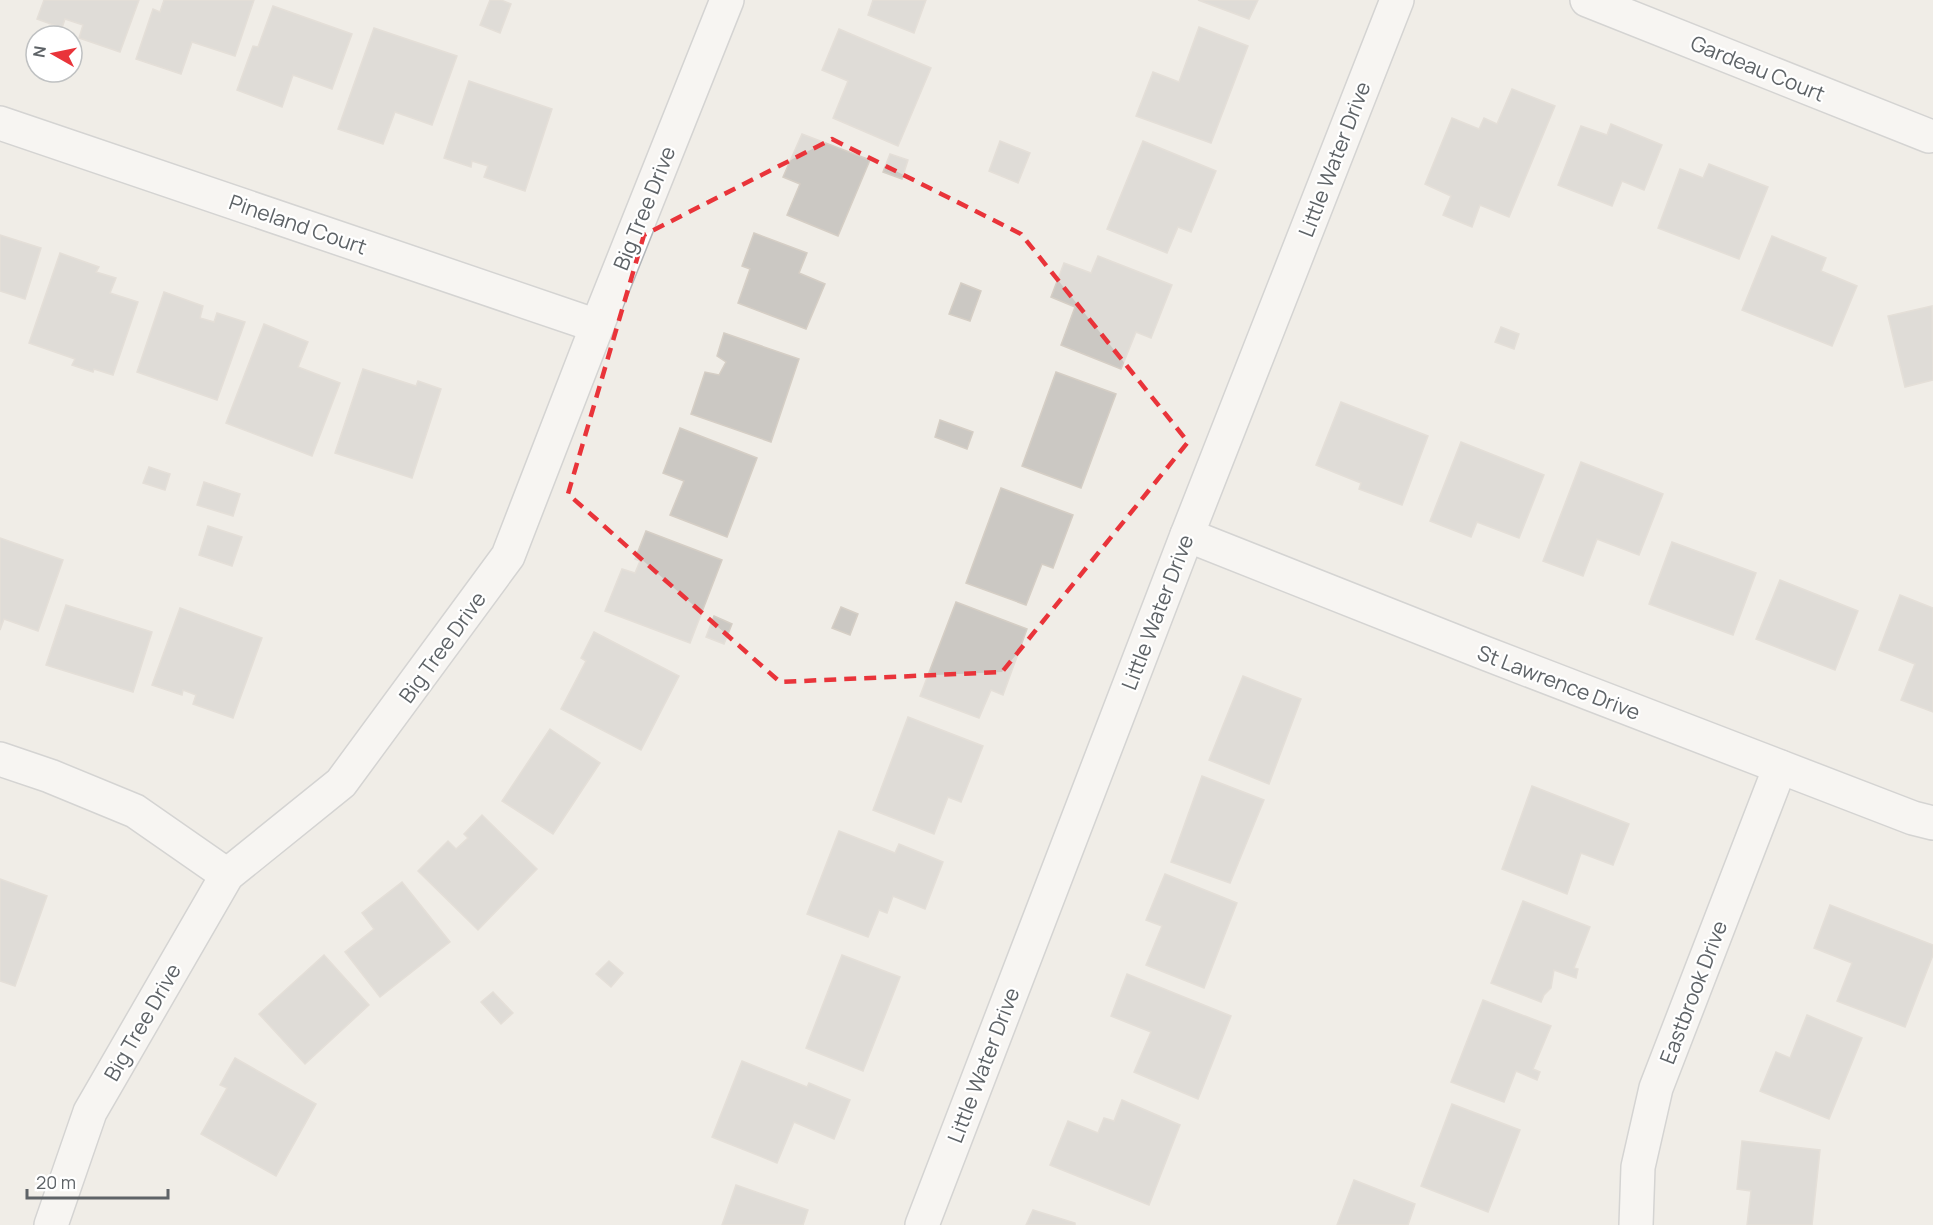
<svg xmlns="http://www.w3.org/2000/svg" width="1933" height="1225" font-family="Manrope,sans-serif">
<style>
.building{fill:#cbc8c3;stroke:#d5cec5;stroke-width:1.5}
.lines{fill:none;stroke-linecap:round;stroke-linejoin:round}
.street-casing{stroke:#b2b5b9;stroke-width:36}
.street{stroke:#fff;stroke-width:33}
.marked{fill:none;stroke:#e9343a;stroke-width:4.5;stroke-dasharray:12 8;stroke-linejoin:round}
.labels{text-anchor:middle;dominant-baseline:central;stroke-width:4.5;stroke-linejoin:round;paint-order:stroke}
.street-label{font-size:21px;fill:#5e6367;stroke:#fff}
</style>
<rect width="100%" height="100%" fill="#f0ede7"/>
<g class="building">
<polygon points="44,0 139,0 120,52 79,38 83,25 65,19 62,28 37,19"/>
<polygon points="164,0 254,0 235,56 192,42 181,74 136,59 153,9 160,12"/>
<polygon points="490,0 501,0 511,4 500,33 480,25"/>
<polygon points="873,0 926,0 914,33 868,15"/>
<polygon points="1198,0 1258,0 1249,19"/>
<polygon points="273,6 352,34 332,89 293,75 282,107 237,90 253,46 258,47"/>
<polygon points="1199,27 1248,46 1211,143 1136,116 1153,72 1179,82"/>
<polygon points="374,28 457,56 432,125 395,112 383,144 338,129"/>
<polygon points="839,29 931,68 898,146 833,118 848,81 822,70"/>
<polygon points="469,81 552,109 525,191 484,177 488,166 472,161 471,167 444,158"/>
<polygon points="1512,89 1555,106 1509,217 1480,205 1472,227 1443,215 1451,196 1425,184 1452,118 1479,129 1484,118 1497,124"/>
<polygon points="1611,124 1662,145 1644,190 1622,181 1612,206 1558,185 1581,126 1607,135"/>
<polygon points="802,134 870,160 838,236 787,215 800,184 783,177"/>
<polygon points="1000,141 1030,153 1018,183 989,171"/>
<polygon points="1143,141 1216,171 1191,232 1178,227 1167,253 1107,229"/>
<polygon points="890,154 908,160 902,179 883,172"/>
<polygon points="1709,164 1768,187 1739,259 1658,228 1680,169 1703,178"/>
<polygon points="754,233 807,253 799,273 825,284 806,329 738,303 750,269 742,266"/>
<polygon points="0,235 41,248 25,299 0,291"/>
<polygon points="1772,236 1826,258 1821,271 1857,286 1832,346 1742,310"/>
<polygon points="60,253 99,267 96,272 116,278 110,293 138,302 113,375 94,369 93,372 72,365 75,359 29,343"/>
<polygon points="1098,256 1172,285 1151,338 1136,332 1121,369 1061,345 1075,307 1051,297 1064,263 1091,273"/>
<polygon points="961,283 981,291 970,321 949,314"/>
<polygon points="164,292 203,306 200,318 214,322 217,313 245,322 217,400 137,372"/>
<polygon points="1932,306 1933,380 1905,387 1888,316"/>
<polygon points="264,324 308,342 298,367 340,383 312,456 226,423"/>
<polygon points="1501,327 1519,334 1514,349 1495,342"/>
<polygon points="724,333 799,359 771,442 691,414 705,372 719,375 726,362 717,356"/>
<polygon points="363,369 416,386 418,381 441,389 412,478 335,453"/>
<polygon points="1056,372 1116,394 1081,488 1022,466"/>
<polygon points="1341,402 1428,436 1402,505 1359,489 1361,483 1316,465"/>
<polygon points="940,420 973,432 967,449 935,437"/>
<polygon points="680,428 757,458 727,537 670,515 684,481 663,473"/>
<polygon points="1461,442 1544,475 1519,538 1477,522 1471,537 1430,521"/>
<polygon points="1581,462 1663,494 1639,555 1597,539 1583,576 1543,561"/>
<polygon points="149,467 170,474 165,490 143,483"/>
<polygon points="204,482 240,494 233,516 197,505"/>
<polygon points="1001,488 1073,515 1053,568 1042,564 1026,605 966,583"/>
<polygon points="208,526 242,537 232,566 199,555"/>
<polygon points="646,531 722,560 690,643 605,611 622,569 635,573 640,561 635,559"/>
<polygon points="0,538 63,560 38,631 4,619 0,630"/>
<polygon points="1672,542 1756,573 1733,635 1649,604"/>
<polygon points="1780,580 1858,611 1835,670 1756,639"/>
<polygon points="1900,595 1933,608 1933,712 1901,700 1915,664 1879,650"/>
<polygon points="956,602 1027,629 1003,695 991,690 979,718 920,696"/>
<polygon points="66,605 152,632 133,692 46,665"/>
<polygon points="841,607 858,614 850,635 832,628"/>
<polygon points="180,608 262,638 233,718 193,704 196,695 191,693 183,690 182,695 152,685"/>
<polygon points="714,616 732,624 724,644 706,637"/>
<polygon points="594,632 679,676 641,750 561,709 586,661 581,658"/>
<polygon points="1243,676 1301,699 1269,784 1209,760"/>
<polygon points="908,717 983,746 961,802 948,797 934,834 873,810"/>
<polygon points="550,729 600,763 553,834 502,801"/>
<polygon points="1202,776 1264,800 1230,883 1171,862"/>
<polygon points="1532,786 1629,824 1613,865 1581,853 1567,894 1502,869"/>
<polygon points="482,815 537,869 478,930 418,871 448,841 456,849 468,838 464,834"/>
<polygon points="839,831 895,853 899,844 943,862 925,909 893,896 887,913 879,910 868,937 807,914"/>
<polygon points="1165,874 1237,903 1204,988 1146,965 1162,926 1146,920"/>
<polygon points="0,879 47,896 15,986 0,981"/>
<polygon points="402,882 450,942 380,997 345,952 374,929 362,913"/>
<polygon points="1523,901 1590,927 1574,968 1578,969 1576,978 1554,970 1551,988 1544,995 1541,1002 1491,983"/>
<polygon points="1830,905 1933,945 1933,955 1905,1027 1837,1001 1852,963 1814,948"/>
<polygon points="324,955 369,1005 305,1064 259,1014"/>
<polygon points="842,955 900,977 863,1071 806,1048"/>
<polygon points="609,961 623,973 611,987 596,974"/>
<polygon points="1127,974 1231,1016 1198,1099 1134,1072 1151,1032 1111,1016"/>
<polygon points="493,992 513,1013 501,1024 481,1002"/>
<polygon points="1483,1000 1551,1026 1533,1069 1540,1072 1537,1080 1516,1071 1504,1102 1451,1082"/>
<polygon points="1807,1015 1862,1038 1829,1119 1760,1091 1776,1052 1790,1058"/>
<polygon points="235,1058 316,1104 276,1176 201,1134 227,1088 220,1085"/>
<polygon points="742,1061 807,1087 809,1083 850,1100 834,1139 794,1122 777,1163 712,1137"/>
<polygon points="1122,1100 1180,1125 1149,1205 1050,1165 1068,1121 1098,1133 1104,1118 1114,1121"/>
<polygon points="1452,1104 1520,1130 1488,1212 1421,1186"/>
<polygon points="1742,1141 1820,1150 1812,1225 1747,1225 1751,1191 1737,1189"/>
<polygon points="1354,1180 1415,1204 1408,1225 1337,1225"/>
<polygon points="736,1185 808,1210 803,1225 722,1225"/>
<polygon points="1033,1210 1075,1223 1075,1225 1026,1225"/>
</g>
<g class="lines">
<g class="street-casing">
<g id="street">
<polyline points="1587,0 1929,136"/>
<polyline points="0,123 597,326"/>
<polyline points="1187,535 1482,652 1913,818 1933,823"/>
<polyline points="0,759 50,776 135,811 227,875"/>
<polyline points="51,1225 90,1112 227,875 341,783 508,556 597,326 727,0"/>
<polyline points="922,1225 1187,535 1397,0"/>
<polyline points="1636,1225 1638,1167 1656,1088 1780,767"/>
</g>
</g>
<use href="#street" class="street"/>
</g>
<path d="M0 0H1933V1225H0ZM 832,139 L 1021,234 L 1188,442 L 1002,672 L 780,682 L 568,494 L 644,235 Z" fill="#f0ede7" fill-opacity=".55" fill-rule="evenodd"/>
<path class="marked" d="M 832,139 L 1021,234 L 1188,442 L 1002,672 L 780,682 L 568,494 L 644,235 Z"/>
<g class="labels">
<g class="street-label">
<text transform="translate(1758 68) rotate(22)">Gardeau Court</text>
<text transform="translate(1334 159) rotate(-69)">Little Water Drive</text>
<text transform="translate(644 208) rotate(-68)">Big Tree Drive</text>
<text transform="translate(298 224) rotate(19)">Pineland Court</text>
<text transform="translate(1157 612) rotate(-69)">Little Water Drive</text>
<text transform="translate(442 647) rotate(-54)">Big Tree Drive</text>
<text transform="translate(1559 682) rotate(21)">St Lawrence Drive</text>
<text transform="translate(1693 992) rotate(-69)">Eastbrook Drive</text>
<text transform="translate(142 1022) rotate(-60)">Big Tree Drive</text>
<text transform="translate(983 1065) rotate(-69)">Little Water Drive</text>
</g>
</g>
<g transform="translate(54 54) rotate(279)"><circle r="28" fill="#ffffff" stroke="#bfc1c2" stroke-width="1.5"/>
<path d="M0-4.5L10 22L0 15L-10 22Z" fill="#e9343a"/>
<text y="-9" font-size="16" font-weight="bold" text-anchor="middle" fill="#5e6367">N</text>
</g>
<path d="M27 1189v9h141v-9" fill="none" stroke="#5e6367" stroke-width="3"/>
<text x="36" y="1189" font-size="18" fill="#5e6367" stroke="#ffffff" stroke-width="4.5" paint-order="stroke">20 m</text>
</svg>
